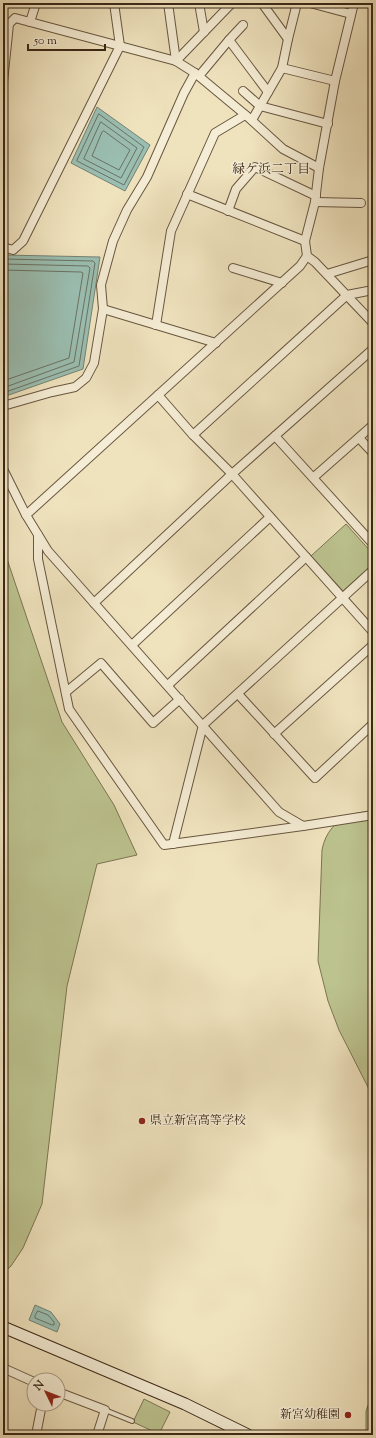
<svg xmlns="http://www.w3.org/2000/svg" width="376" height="1438" font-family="'Sorts Mill Goudy','Noto Serif JP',serif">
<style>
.green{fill:#bcc38f;stroke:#7c7552}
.water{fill:#9abeb1;stroke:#748273}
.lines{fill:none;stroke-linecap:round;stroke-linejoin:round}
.shore{stroke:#6a7264;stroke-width:1}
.lane-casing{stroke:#685640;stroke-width:6}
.street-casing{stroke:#685640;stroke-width:10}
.secondary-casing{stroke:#3b2716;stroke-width:13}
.lane{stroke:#f5edd5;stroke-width:4}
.street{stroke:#f5edd5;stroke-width:8}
.secondary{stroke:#f5edd5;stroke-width:11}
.poi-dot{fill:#8f2418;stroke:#f5edd5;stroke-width:1.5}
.labels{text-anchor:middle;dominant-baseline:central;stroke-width:3;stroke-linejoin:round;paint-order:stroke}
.poi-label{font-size:12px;fill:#3b2716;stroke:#f5edd5;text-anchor:start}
.neighbourhood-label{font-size:13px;fill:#3b2716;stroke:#f5edd5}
</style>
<rect width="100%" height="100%" fill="#efe3be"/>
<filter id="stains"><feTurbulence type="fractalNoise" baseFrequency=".005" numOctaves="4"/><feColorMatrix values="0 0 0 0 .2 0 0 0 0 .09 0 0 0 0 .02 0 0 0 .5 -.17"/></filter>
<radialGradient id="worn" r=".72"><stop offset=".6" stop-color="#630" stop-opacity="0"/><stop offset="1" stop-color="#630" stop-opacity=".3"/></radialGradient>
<g class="green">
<polygon points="346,524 373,554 373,564 343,591 311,556"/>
<polygon points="3,557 7,559 62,722 114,805 137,855 97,864 67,986 42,1204 23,1248 11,1266 3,1273"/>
<path d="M 373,812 L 373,1097 L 339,1030 L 328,1001 L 318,961 L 322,850 C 325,833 336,819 354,814 C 360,812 367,812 373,812 Z"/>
<polygon points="373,1392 373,1435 366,1435 366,1411"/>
<polygon points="144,1399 170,1412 159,1434 133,1422"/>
</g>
<g class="water">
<polygon points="97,107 150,145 125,191 71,163"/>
<polygon points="3,255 100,257 83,369 3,397"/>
<polygon points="35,1305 51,1312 60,1324 57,1332 29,1320"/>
</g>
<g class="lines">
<g class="shore">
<polygon points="99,114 144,147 124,185 77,161"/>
<polygon points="101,122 137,148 121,178 84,159"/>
<polygon points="104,131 130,150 119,170 92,156 102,132"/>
<polyline points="3,259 93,261 95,263 79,366 3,393"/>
<polyline points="3,264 88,266 90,268 74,362 3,388"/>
<polyline points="3,270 81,272 83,273 69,358 3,381"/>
<polygon points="38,1311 48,1315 54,1322 54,1325 52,1325 35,1318 35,1316"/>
</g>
<g class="lane-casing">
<polyline id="lane" points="105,1410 132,1421"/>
</g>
<g class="street-casing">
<g id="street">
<polyline points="168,3 176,61"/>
<polyline points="199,3 204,32"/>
<polyline points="310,3 351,14"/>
<polyline points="264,6 288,39 297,3"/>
<polyline points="30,22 36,3"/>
<polyline points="243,25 229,40 268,92"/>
<polyline points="176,61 232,3"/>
<polyline points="282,68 335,81"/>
<polyline points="199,76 229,40"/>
<polyline points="3,82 9,24 15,18 176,61 195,73 248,117 283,149 319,168"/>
<polyline points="243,91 260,106 328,124"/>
<polyline points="252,120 282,68 288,39"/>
<polyline points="187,194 305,241"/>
<polyline points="315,202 361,203"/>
<polyline points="228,211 236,189 255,167 316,196"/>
<polyline points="3,247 13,250 23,241 120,46 114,3"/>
<polyline points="307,256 315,262 373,323"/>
<polyline points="233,268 282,283"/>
<polyline points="327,274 373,260"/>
<polyline points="103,309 216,343"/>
<polyline points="156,325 171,231 215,133 245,115"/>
<polyline points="158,395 193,435 232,474 373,632"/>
<polyline points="3,406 52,392 75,387 86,378 94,363 103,309 101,285 113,241 127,210 147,177 184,93 195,73"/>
<polyline points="193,435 347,295 373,290"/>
<polyline points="275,436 373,544"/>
<polyline points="359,438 373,453"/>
<polyline points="3,469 26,515 48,551 279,812 303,826 373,815"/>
<polyline points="314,477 373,425"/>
<polyline points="26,515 300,266 307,256 305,241 315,202 319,168 335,81 354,3"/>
<polyline points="38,535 38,559 69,709 164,845 303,826"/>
<polyline points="94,603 232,474 373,349"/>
<polyline points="132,645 270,517"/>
<polyline points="168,685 306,557"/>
<polyline points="66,692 101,663 153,723 180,699"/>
<polyline points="238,694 315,778 373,724"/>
<polyline points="274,734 373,645"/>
<polyline points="173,844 203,725 373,570"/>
<polyline points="3,1368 34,1382"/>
<polyline points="58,1392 105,1410 97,1435"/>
<polyline points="36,1435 42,1404"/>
</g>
</g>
<g class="secondary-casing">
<polyline id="secondary" points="3,1327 185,1404 248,1435"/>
</g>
<use href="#lane" class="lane"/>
<use href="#street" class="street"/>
<use href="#secondary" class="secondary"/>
</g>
<g class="poi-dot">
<circle cx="142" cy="1121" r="4"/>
<circle cx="348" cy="1415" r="4"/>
</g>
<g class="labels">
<g class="poi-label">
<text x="150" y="1121">県立新宮高等学校</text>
<text x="340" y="1415" text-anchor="end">新宮幼稚園</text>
</g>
<g class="neighbourhood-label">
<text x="271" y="170">緑ケ浜二丁目</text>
</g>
</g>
<rect width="376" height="1438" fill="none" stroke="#efe3be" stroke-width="16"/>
<rect x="4" y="4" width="368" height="1430" fill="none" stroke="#3b2716" stroke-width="2"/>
<rect x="8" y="8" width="360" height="1422" fill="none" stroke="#3b2716"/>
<g transform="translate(46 1392) rotate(313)"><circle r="19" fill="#f5edd5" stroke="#ab9e89"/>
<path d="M0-3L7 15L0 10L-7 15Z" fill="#8f2418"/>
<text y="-6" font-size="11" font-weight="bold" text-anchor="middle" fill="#3b2716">N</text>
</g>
<path d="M28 44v6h77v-6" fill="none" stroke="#3b2716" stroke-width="2"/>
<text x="34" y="44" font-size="12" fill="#3b2716" stroke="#f5edd5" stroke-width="3" paint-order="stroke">50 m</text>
<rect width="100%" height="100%" filter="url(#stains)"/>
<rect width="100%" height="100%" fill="url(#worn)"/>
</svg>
